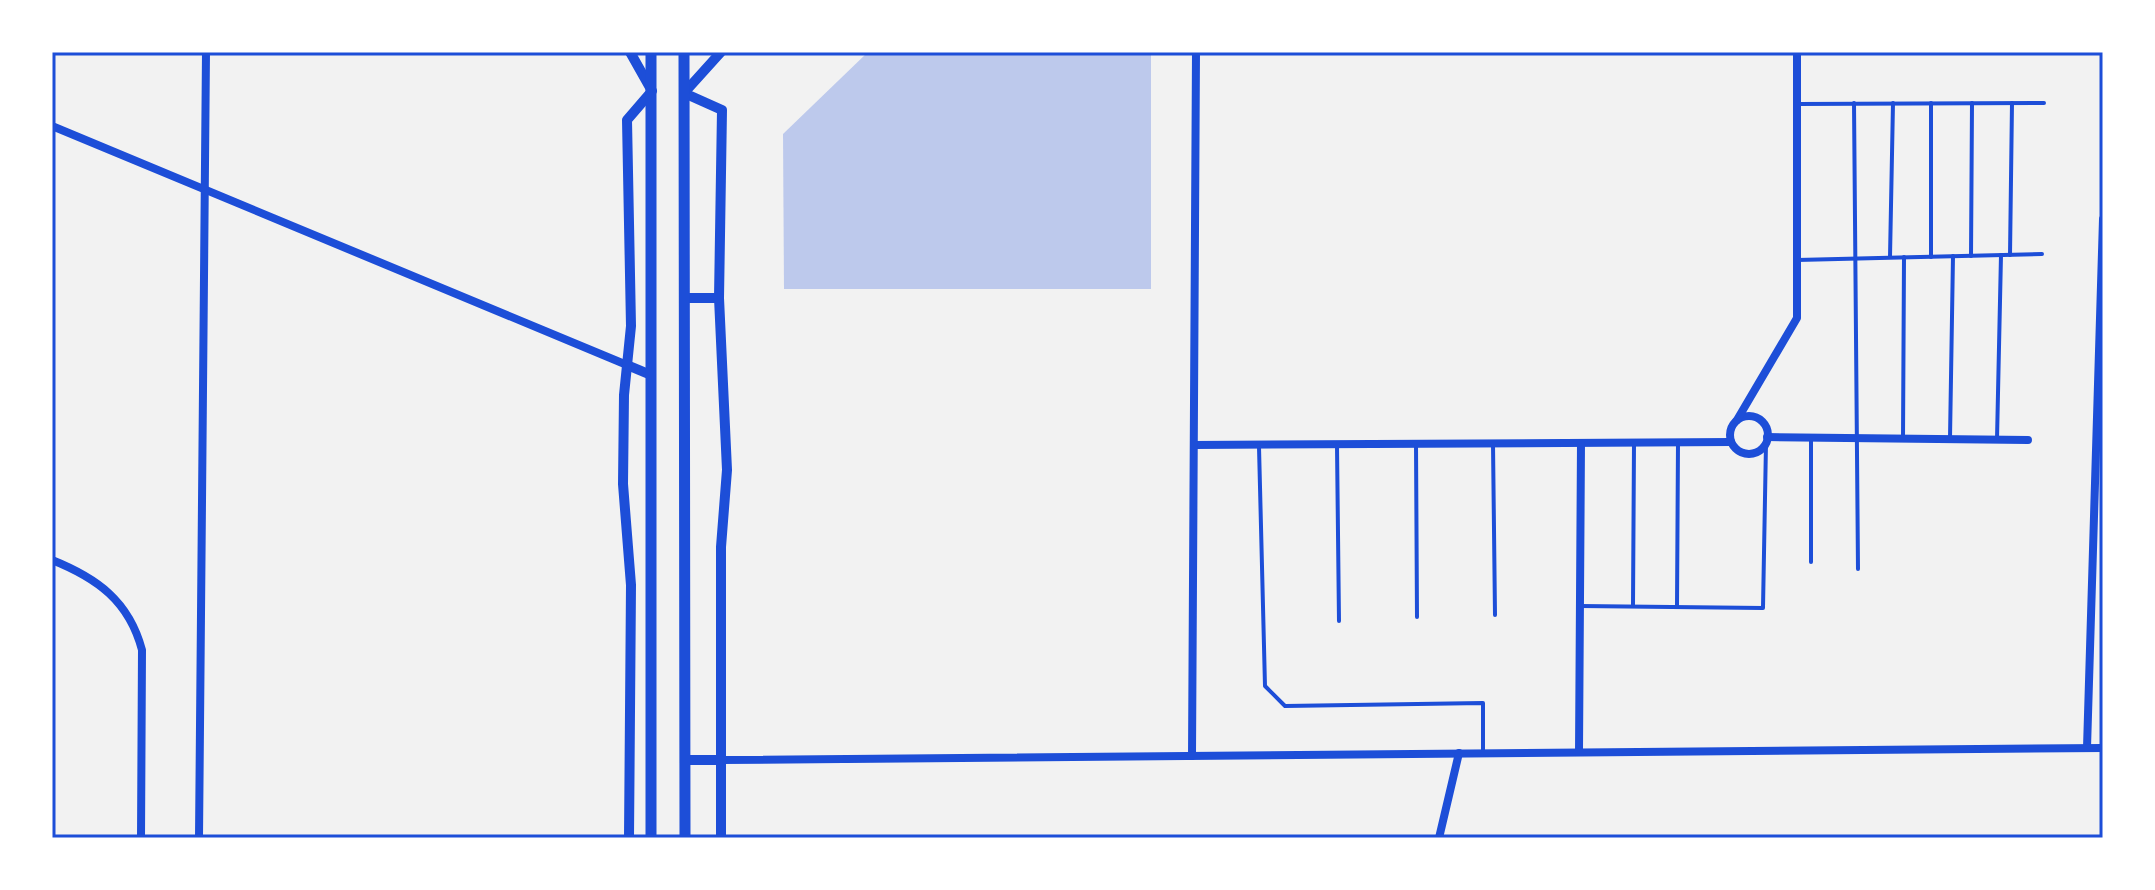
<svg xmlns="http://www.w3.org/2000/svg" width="2155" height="890" font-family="'Fira Sans Condensed',sans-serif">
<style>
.building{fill:#bdc9ec}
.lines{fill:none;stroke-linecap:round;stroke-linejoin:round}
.service{stroke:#1d4ed8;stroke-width:4}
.minor{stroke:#1d4ed8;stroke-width:8}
.tertiary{stroke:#1d4ed8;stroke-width:10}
.secondary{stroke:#1d4ed8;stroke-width:11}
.neatline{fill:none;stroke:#1d4ed8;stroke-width:3}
</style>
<rect width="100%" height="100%" fill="#f2f2f2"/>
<polygon class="building" points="868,52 1151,52 1151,289 784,289 783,134"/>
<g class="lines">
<g class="service">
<polyline points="1854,103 1858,569"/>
<polyline points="1931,103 1931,257"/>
<polyline points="1798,104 2044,103"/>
<polyline points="2010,255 2012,103"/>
<polyline points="1971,256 1972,103"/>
<polyline points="1890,257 1893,103"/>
<polyline points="1797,260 2042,254"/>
<polyline points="1903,438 1904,257"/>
<polyline points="1950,438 1953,256"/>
<polyline points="1997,439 2001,255"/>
<polyline points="1416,444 1417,617"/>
<polyline points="1493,444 1495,615"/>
<polyline points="1337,446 1339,621"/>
<polyline points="1259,447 1265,686 1285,706 1483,703 1483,753"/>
<polyline points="1811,562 1811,439"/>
<polyline points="1580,606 1763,608 1766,443"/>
<polyline points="1633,606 1634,443"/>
<polyline points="1677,607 1678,443"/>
</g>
<g class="minor">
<polyline points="52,126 627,365"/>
<circle cx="1749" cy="435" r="19"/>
<polyline points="1737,420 1797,318 1797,52"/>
<polyline points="1767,437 2028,440"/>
<polyline points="1194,445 1731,442"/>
<path d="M 52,560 C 97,578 129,601 142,650 L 141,838"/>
<polyline points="2087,748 2103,219"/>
<polyline points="1579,752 1581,443"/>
<polyline points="1192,756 1196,52"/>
<polyline points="721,760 2103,748"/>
<polyline points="199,838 206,52"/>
<polyline points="1439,838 1459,753"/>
</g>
<g class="tertiary">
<polyline points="721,52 684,93 722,110 719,298 727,470 721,547 721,838"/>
<polyline points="684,298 719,298"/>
<polyline points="627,365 651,375"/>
<polyline points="685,760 721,760"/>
<polyline points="629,838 631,585 623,484 624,395 631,326 627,120 652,91 630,52"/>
</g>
<g class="secondary">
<polyline points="684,52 685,838"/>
<polyline points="651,838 651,52"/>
</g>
</g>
<rect width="2155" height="890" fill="none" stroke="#ffffff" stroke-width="108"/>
<rect x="54" y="54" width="2047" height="782" class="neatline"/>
</svg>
